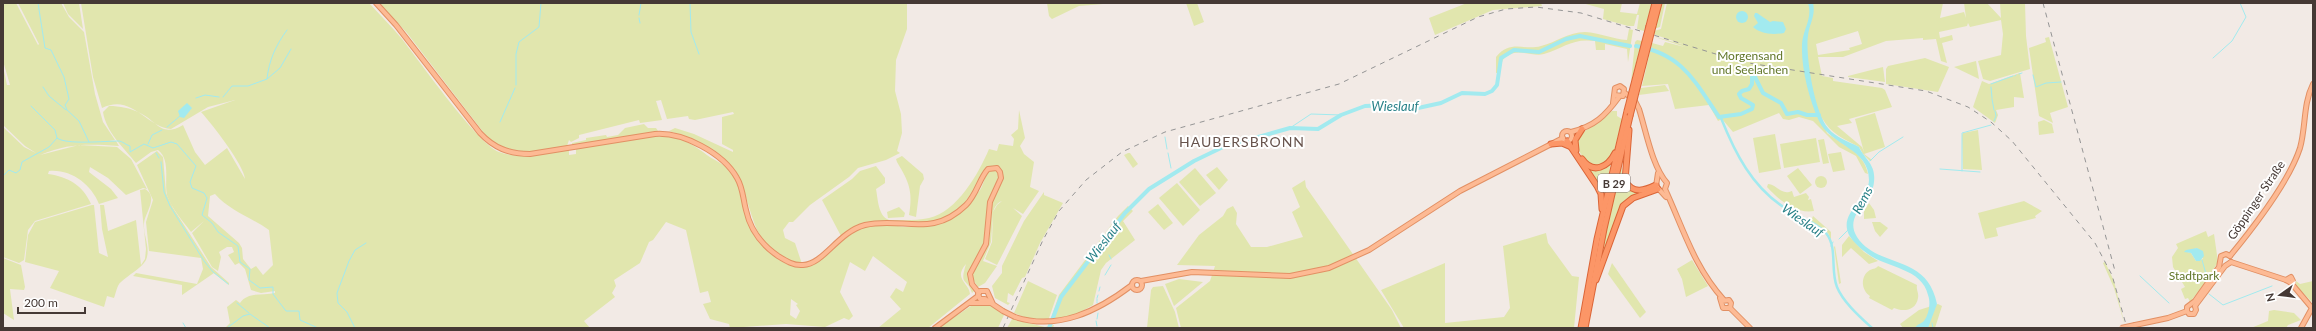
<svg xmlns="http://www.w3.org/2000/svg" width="2316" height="331" font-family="Lato,sans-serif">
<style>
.green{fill:#e1e6ae;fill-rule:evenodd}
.water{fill:#a2eaef}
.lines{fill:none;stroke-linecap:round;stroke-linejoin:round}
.stream{stroke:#a2eaef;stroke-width:1}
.canal{stroke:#a2eaef;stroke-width:2.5}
.river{stroke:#a2eaef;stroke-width:4}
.major-casing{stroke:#e29064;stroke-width:6}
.highway-casing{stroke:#db6537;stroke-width:7}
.major{stroke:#fdba94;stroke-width:4}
.highway{stroke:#fc9667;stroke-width:5}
.rail{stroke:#959595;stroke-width:1;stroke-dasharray:5 5;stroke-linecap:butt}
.major-bridge-casing{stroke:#e29064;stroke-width:6;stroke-linecap:butt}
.highway-bridge-casing{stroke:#db6537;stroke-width:7;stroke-linecap:butt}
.major-bridge{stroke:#fdba94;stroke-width:4}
.highway-bridge{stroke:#fc9667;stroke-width:5}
.labels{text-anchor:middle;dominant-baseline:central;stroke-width:4;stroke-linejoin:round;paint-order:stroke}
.shield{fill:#fff;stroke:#7d7472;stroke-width:1}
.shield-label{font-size:11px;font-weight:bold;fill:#453935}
.park-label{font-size:12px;fill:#617629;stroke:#fff}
.street-label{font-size:12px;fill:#453935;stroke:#fff}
.water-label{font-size:13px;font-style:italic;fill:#288188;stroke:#fff}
.quarter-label{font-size:14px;letter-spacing:1px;fill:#67534c;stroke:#fff}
</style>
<rect width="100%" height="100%" fill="#f2eae5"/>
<g class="green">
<path d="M 3,3 L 16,3 L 38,45 L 39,44 L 18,3 L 61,3 L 69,17 L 84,32 L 95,94 L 103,122 L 115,140 L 109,140 L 116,141 L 119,146 C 87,144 70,143 40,155 L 79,145 L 117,147 L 131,159 L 147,189 L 143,188 L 126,195 L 108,178 L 90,167 L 89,172 L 111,189 L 118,198 L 99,204 C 91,184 71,169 49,171 L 48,174 C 68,177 83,185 91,204 L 35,221 L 28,230 L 24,260 L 19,263 L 3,257 L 3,127 L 24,147 L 36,153 L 25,146 L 3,125 L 3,66 L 7,85 L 10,85 L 3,61 Z"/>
<polygon points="63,3 79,3 83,29 68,14"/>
<path d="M 81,3 L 369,3 C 380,15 392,27 402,39 C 420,62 477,143 499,152 C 521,160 546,153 569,150 L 569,155 L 576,154 L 576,145 L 572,146 L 572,143 L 586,140 L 586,138 L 606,135 L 607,137 L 618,135 L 625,128 L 644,124 L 648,128 L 656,128 L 658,131 L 656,137 C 678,135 685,140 703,152 C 713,161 726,163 734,176 C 742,189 742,205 747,219 C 754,241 778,268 804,267 C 817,266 822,258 830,249 C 841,238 856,228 872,225 C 885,223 898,227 911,227 C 939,228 963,211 980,190 C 984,184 984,177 989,171 L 996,170 L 999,176 L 988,201 L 985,242 L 968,274 L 969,282 L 975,290 L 972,293 C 967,277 959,287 966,264 C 953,279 969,283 970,294 L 928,328 L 878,328 L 901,309 L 890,297 L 896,288 L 903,292 L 907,282 L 873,256 L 865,271 L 850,262 L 840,292 L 853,316 L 849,320 L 844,318 L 825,327 L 786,324 L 730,328 L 729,324 L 710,319 L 703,304 L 711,302 L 708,291 L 700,293 L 686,230 L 666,222 L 653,240 L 649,242 L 640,263 L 614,280 L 616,286 L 612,293 L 615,297 L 584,321 L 590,328 L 225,328 L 230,323 L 227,307 L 236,300 L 240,303 C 248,291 263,296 275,293 L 275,291 L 261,293 L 251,290 L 245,269 L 239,263 L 235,265 L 228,255 L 234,252 L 232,247 L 227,247 L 219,252 L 221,257 L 218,271 L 212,267 L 192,233 L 204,221 L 191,232 C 183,221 171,208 167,195 C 164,181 171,160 158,150 L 151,152 L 136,163 C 124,148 106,132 103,112 L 109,106 C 120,106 130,108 140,113 C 157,121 161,138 183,125 L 195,152 L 205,165 L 227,148 L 245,179 C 244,165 212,124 201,112 L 235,100 L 208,107 L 171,129 C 146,127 132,93 102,108 L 93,77 ZM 215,194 C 229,210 250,217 269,230 L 273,265 L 263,275 L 256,266 L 251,269 L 243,259 L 242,248 L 239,243 L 208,216 L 210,196 ZM 791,299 L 798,304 L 796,305 L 800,311 L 796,319 L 790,315 Z"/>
<path d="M 379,3 L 907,3 L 907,29 L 896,60 L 895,91 L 901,114 L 902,133 L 897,151 L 900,153 L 886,160 L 858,168 L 849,177 L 810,205 L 793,222 L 789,222 L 783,230 L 785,238 L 795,243 L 802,264 C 743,252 758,200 730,165 C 716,147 689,137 669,131 L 675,128 L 694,134 L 733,152 L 733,150 L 722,144 L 722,117 L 734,114 L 733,112 L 695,120 L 689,119 L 688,116 L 667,119 L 661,100 L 656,101 L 662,120 L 640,123 L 639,120 L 579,135 L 579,138 L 571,142 L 569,140 L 567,146 C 536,151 513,158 487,137 L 407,33 Z"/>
<polygon points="1047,3 1103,3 1103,4 1079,6 1052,19 1049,16"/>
<polygon points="1186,3 1197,3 1204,22 1194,26"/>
<polygon points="1467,3 1541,3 1542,6 1493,10 1435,35 1429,18"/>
<polygon points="1582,3 1622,3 1620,12 1637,14 1640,3 1652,3 1644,31 1637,29 1639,15 1637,15 1634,26 1628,26 1603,19 1604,9"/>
<polygon points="1661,3 1665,3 1660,27 1654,29"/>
<path d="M 1667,3 L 1943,3 L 1940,18 L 1964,12 L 1966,18 L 1964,3 L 1987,3 L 2001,18 L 2000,3 L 2025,3 L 2026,36 L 2030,69 L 1990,81 L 1983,79 L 1978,61 L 2001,55 L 2003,34 L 2001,20 L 1970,27 L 1968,23 L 1967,26 L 1939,32 L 1940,38 L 1952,35 L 1953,40 L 1942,43 L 1947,63 L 1941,61 L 1936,39 L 1923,40 L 1923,38 L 1886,41 L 1843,57 L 1818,57 L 1822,76 L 1833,78 L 1833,81 L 1882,88 L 1885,90 L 1892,107 L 1849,119 L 1852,123 L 1837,126 L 1862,147 L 1864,152 L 1855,119 L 1875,113 L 1885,147 L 1864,154 L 1872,160 L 1870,161 L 1863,154 L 1859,147 C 1844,139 1831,134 1822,118 L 1827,133 C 1843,145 1864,152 1868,174 L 1865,173 L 1856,156 L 1839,147 L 1813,121 L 1799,117 L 1789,120 L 1783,119 L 1779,113 L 1733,132 L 1722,119 L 1718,121 L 1709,105 L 1675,109 L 1668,84 L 1642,86 L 1652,43 L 1663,46 L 1665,42 L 1685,47 L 1652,36 L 1685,45 L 1653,34 L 1654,31 L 1661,29 ZM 1858,31 L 1862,44 L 1849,48 L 1850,50 L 1818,55 L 1816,44 Z"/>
<path d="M 1629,29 L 1633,30 L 1628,62 L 1627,49 L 1605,44 L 1605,50 L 1596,50 L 1595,41 C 1572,38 1564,48 1544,54 C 1532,57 1519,48 1507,56 C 1501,59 1501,67 1500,73 L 1496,73 L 1496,57 C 1511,39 1524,51 1541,46 C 1557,42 1568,32 1585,32 C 1600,33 1613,39 1627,40 Z"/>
<polygon points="2049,37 2068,107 2050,113 2053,123 2039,116 2029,48 2046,42 2045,38"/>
<polygon points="1637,40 1642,41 1631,82 1635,42"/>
<polygon points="1925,58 1949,67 1938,92 1886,84 1886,69 1888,66"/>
<polygon points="1976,61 1979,79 1954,67"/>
<polygon points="1883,67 1885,82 1848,77 1848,76"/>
<polygon points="2020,73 2024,98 2014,97 2014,107 1996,110 1998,115 1995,123 1973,107 1982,81 1989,84"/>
<polygon points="1665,85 1669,91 1639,95 1641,88"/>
<path d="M 1019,110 L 1025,138 L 1020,146 L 1024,154 L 1034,162 L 1030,187 L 1039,191 L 1023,214 L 1013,208 L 1022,216 L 997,265 L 985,259 L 992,242 L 993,212 L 997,205 L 1002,201 C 997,203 995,206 993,212 L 991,242 L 983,261 L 997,266 L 985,283 L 978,287 L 972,278 L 973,271 L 986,248 L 990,206 L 1003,179 L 1002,171 L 996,166 L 988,167 L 984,170 C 972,193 961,219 930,223 C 915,224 899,221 884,222 C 872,223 858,229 846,233 L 841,236 L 822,200 L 852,179 L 860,171 L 876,166 L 885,178 L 885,183 L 876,189 C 878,199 878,216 889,220 C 902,220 916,221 929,218 C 957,212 979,173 989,149 L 997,151 L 999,144 L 1013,146 L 1014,139 L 1011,135 L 1018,129 Z"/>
<path d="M 1612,111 L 1617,111 L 1617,116 L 1622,119 L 1614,152 L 1607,163 L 1593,167 C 1582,159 1577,151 1577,137 Z"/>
<polygon points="2044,120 2052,124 2054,133 2039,135 2038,122"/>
<polygon points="1978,130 1982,170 1963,169 1962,135 1963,133"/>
<polygon points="1775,134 1781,169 1759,173 1753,138"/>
<polygon points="1816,138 1820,162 1784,168 1780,144"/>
<polygon points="1824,139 1829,163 1823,164 1818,140"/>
<polygon points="157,151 163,157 166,193 173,208 211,267 229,283 229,285 214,273 182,295 182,285 133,276 136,273 197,284 203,269 201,258 149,251 146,222 153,200 137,165"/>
<polygon points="1841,152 1845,170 1833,172 1828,154"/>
<polygon points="1128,153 1130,153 1138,164 1133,168 1124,155"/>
<path d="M 902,156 L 923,174 L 924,179 L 920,186 L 916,217 L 909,215 C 913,191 909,182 897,162 L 896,159 Z"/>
<path d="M 1622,159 C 1622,173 1619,189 1637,193 L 1625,201 L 1619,208 L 1597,274 Z"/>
<polygon points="1611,162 1603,202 1587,167 1593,169"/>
<polygon points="1217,167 1228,180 1219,190 1206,175"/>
<polygon points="1195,168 1216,193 1200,206 1179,182"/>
<polygon points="1798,168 1812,185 1800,194 1787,176"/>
<circle cx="1821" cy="182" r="6"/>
<polygon points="1305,180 1306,187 1392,310 1401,328 1181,328 1176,308 1210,281 1215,266 1177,265 1199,235 1223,216 1227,209 1233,206 1237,213 1236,224 1251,247 1267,247 1303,237 1292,212 1300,207 1292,188"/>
<polygon points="1177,183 1200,210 1183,226 1159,198"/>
<path d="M 1768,184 C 1778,185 1781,196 1792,191 L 1794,197 L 1806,193 L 1809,197 L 1808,200 L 1811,199 L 1814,211 C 1795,214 1779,200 1767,187 Z"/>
<path d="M 145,189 C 159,197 145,213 144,223 C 143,235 151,248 146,260 C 141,269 128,275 121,282 C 117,285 116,293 114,298 L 107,296 L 104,307 L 50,288 L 59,271 L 25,262 L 28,235 L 35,222 L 92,205 L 94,205 L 99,253 L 108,257 L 102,229 L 100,205 L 104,205 L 108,231 L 136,220 L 141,265 L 145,259 L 146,249 L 140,190 Z"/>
<polygon points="1044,192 1044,195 1063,203 1040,243 1025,277 1022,278 1013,296 1008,293 1007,302 1010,303 1008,305 995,298 992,286 1002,273 1002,266 1024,221"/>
<polygon points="2024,201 2042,211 2035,216 2036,218 1996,228 1998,236 1985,239 1978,213"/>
<polygon points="1869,203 1874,210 1876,218 1864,219 1864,211"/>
<polygon points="1158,204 1173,223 1164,230 1148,212"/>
<polygon points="1128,206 1133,211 1123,221 1135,240 1106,263 1101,270 1093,305 1077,314 1050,321 1059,295 1118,216"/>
<polygon points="899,207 905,213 904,217 888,218 887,212"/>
<polygon points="1813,216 1831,232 1831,240 1828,233 1811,221"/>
<polygon points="1872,222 1880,222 1888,228 1880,237 1875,231"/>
<path d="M 2206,231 L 2208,237 L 2214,234 L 2218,262 L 2205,283 L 2190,302 L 2188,298 L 2185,299 L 2181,289 L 2185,287 L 2173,267 L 2172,257 L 2178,248 L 2176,244 ZM 2197,248 L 2203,259 L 2196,261 L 2191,253 L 2187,252 Z"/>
<polygon points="1546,233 1548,243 1572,276 1579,277 1574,328 1404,328 1381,290 1445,263 1445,323 1504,317 1510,308 1503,246"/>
<polygon points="1849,236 1864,252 1878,261 1869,264 1851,248 1842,257 1842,245"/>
<polygon points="1835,246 1841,283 1839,284 1834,247"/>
<polygon points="3,258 21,265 25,287 24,290 10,289 14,320 3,313"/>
<polygon points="1692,260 1708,286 1686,297 1682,279 1677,269"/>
<polygon points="2105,262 2114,281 2125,326 2114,288 2103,263"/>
<polygon points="1612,263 1646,312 1640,318 1608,274"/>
<path d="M 1878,266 L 1917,285 C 1916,290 1919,293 1918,298 C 1916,311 1903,312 1894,308 L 1892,310 L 1869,298 L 1870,296 C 1861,290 1860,276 1870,270 C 1874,268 1876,269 1878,266 Z"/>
<polygon points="1179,279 1203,282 1174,306 1165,284"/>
<polygon points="1028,281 1057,295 1048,321 1029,319 1014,313"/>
<polygon points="2296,281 2300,284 2313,281 2313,303 2296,286"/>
<polygon points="1163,286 1175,312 1179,328 1147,328 1151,290 1153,287"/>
<polygon points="974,304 989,304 1004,315 998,328 938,328"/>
<polygon points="1938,304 1942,306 1935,328 1903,328 1900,324 1919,310"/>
<polygon points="2274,310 2294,313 2301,320 2288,325 2286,328 2251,328 2268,321 2269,311"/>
<polygon points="1012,319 1045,327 1054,325 1053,328 1007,328"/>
</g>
<g class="water">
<path d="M 1808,3 L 1813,3 C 1816,16 1809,24 1808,36 C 1805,55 1815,114 1828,128 C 1836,138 1848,141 1859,147 C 1865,160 1876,164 1874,182 C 1873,201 1843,215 1857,237 C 1878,269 1927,253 1937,304 L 1928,328 L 1915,328 C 1917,324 1921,324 1924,321 C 1929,314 1931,303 1928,295 C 1922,268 1887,268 1868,254 C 1861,249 1853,242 1849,235 C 1838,212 1869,200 1869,180 C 1869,148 1831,146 1819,121 C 1809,99 1801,68 1802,44 C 1803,29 1813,18 1808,3 Z"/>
<circle cx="1742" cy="17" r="6"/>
<path d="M 1755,13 L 1757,13 L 1770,22 L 1773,21 L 1783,22 L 1786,29 L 1784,33 C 1772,35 1761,34 1753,27 L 1758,23 L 1754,16 Z"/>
<polygon points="187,103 192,108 184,118 180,117 178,111"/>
<polygon points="2197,248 2203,251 2204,256 2200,261 2196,261 2191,253 2184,252 2186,250"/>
</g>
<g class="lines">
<g class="stream">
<polyline points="38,3 45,48 51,50 64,77 69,99 65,105 67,110 79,121 89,142"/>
<polyline points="690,3 691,32 699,54"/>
<polyline points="639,15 641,3"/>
<polyline points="639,18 640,23"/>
<polyline points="2213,58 2232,41 2246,17 2240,3"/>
<polyline points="2019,74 2022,73"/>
<polyline points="2033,75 2036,87 2046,83 2061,82"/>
<polyline points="2015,76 2016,75"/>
<polyline points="267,79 280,68 291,49"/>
<polyline points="1991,84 2013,76"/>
<polyline points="516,85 516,54 519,42 539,27 541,3"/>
<polyline points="43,87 49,96 66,110"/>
<polyline points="1991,87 1992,98"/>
<path d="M 223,97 L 232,86 L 248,86 L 267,79 C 269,60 276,45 287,30"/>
<polyline points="196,98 205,95 219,97"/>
<polyline points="1992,99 1994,110"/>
<polyline points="31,106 55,130 57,138"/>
<polyline points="1994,121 1996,116 1995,111"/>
<polyline points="500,122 515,88"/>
<polyline points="167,127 180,116"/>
<polyline points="1290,128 1311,114 1341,115"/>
<polyline points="1165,137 1167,149"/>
<polyline points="148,144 152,135 162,130"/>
<polyline points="156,153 159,158"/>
<polyline points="1168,153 1171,168"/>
<polyline points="1870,161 1879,152 1903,137"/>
<polyline points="161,162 164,192 170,206 204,261 213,272 228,284"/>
<polyline points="1940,169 1980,172"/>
<polyline points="1962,171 1962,133 1991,125"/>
<path d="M 3,176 L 9,170 L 16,173 L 20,170 L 22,162 L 49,147 L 57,138 C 66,145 106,141 119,141 C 122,141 126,145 130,146 L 130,152 L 144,144 L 153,148 L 171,142 L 177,144 L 196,166 L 190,182 L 192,188 L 204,193 L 207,198 L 202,215 L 212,223 L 218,232 L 238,246 L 240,262 L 250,269 L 249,280 L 260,288 L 273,287 L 273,294 L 286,311 L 299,311 L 300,320 L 318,328"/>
<polyline points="1839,239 1848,230"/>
<polyline points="1831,246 1833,242"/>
<polyline points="1109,255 1111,259"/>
<polyline points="2202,260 2206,274"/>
<polyline points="1105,275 1111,265"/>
<polyline points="2140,276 2169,303"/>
<polyline points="1099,291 1100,287"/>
<polyline points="2209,294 2223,305 2272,286"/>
<polyline points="1097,298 1098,295"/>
<polyline points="1097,301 1097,299"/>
<polyline points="237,303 249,313"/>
<polyline points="1097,303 1097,302"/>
<polyline points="1097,319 1098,313"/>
<polyline points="1096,321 1097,326"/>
<polyline points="183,323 186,328"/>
<polyline points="1932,323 1933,328"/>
<polyline points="227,328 243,316 250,314 270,328"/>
<polyline points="355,328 347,312 338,303 337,293 349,261 355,250 366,243"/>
</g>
<path class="canal" d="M 1721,118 C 1735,153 1752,187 1785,208 C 1797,216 1817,222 1826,233 C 1838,248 1830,270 1837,287 C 1843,302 1860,317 1872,328"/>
<g class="river">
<path d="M 1636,46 C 1683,54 1695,82 1719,117 L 1741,114 L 1752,109 L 1753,105 L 1741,98 L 1739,94 L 1742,91 L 1749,89 L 1752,84 L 1752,77 L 1755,77 L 1763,93 L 1781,103 L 1787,114 L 1798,112 L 1807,115 L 1819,115"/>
<polyline points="1049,328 1061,297 1125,213 1149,189 1194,161 1223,147 1290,128 1318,129 1341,115 1365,106 1390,105 1418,108 1441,103 1462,93 1485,94 1492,91 1497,85 1501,58 1514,50 1539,52 1566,39 1580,36 1630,46"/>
</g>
<g class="major-casing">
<g id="major">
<path d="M 376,3 L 396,25 L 480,133 C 494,148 509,154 530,154 L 655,134 C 683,132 723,153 737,178 C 743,188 743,199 746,210 C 750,229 762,245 778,256 C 786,261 794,266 803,265 C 824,264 838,232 865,225 C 903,216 931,239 966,205 C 977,194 979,179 988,169 L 997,168 L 1000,172 L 1001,178 L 990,202 L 986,244 L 970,274 L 972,284 L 979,293"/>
<path d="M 1625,93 L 1635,101 L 1639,109 C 1646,131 1652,166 1667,183 L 1665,189 C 1683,228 1694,267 1724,300"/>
<polyline points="1613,103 1615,88 1620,86 1624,89 1623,96 1615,95"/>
<circle cx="1567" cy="136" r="5"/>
<path d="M 1571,132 C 1595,126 1605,116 1619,97"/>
<polyline points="1658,173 1656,186 1666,197"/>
<path d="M 2230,256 C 2253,228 2289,182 2300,148 C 2306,127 2303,104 2313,84"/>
<polyline points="2231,262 2286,280 2291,283 2312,308 2301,328"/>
<circle cx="1137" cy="285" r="5"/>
<polyline points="2286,280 2291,277 2293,281 2291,283"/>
<polyline points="1141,281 1192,272 1290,276 1329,268 1369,250 1460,191 1563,138"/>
<polyline points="1720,298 1723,308 1730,308 1731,303 1729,300 1722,301"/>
<polyline points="970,303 990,303"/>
<polyline points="993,304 987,291 980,291 978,294 980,299 985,299 1003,311"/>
<polyline points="2195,306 2225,266 2231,262"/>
<polyline points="1730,308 1750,328"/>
<polyline points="2187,311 2187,307 2195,301 2219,267 2221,256 2226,254 2230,256"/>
<polyline points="2187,311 2189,314 2194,314 2196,310 2195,306"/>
<path d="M 1015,317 C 1058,331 1098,311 1132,285"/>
<polyline points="2135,325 2168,318 2187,311"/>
<polyline points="935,328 978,296"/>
</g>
</g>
<g class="highway-casing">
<g id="highway">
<polyline points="1649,26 1655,3"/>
<polyline points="1653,26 1659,3"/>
<path d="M 1629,130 L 1625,181 C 1633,194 1644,191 1656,185"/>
<polyline points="1567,141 1597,186 1601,194 1602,209"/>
<polyline points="1551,144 1562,143 1569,146"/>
<polyline points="1576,150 1575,140 1582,129"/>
<path d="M 1582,159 C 1593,175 1608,167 1615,153"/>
<polyline points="1596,280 1623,206 1633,198 1658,189"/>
<polyline points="1581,328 1597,239 1627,111"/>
<polyline points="1585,328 1604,229 1630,116"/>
</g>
</g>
<use href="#major" class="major"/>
<use href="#highway" class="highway"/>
<g class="rail">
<polyline points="2043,3 2115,271"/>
<polyline points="1003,328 1043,240 1059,211 1086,180 1122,152 1165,132 1339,84 1478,17 1506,9 1536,7 1581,13 1742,62 1926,91 1968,107 1991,122 2012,141 2095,243 2112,275 2127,328"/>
</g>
<g class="major-bridge-casing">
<g id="major-bridge">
<polyline points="1003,311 1015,317"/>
<polyline points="2121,328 2135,325"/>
</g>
</g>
<g class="highway-bridge-casing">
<g id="highway-bridge">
<polyline points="1627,111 1649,26"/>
<polyline points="1630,116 1653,26"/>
</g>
</g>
<use href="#major-bridge" class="major-bridge"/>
<use href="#highway-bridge" class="highway-bridge"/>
</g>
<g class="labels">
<rect class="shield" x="1598" y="174" width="32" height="18" rx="3"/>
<g class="shield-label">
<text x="1614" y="183">B 29</text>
</g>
<g class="park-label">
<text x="1750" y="55">Morgensand<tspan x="1750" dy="14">und Seelachen</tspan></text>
<text x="2194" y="275">Stadtpark</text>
</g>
<g class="street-label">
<text transform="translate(2256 200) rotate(-56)">Göppinger Straße</text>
</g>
<g class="water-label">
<text x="1395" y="106">Wieslauf</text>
<text transform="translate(1862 200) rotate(-62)">Rems</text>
<text transform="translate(1803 220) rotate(35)">Wieslauf</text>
<text transform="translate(1103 242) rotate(-52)">Wieslauf</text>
</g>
<g class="quarter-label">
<text x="1242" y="141">HAUBERSBRONN</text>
</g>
</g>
<rect width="2316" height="331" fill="none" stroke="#453935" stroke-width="8"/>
<g transform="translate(2280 295) rotate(256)" stroke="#ffffff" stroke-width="3" paint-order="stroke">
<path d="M0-3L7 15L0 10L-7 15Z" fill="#453935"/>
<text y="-6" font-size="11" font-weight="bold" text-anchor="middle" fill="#453935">N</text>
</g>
<path d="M18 307v6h67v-6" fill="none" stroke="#453935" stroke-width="2"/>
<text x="24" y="307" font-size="12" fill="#453935" stroke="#ffffff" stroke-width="3" paint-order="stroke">200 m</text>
</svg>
